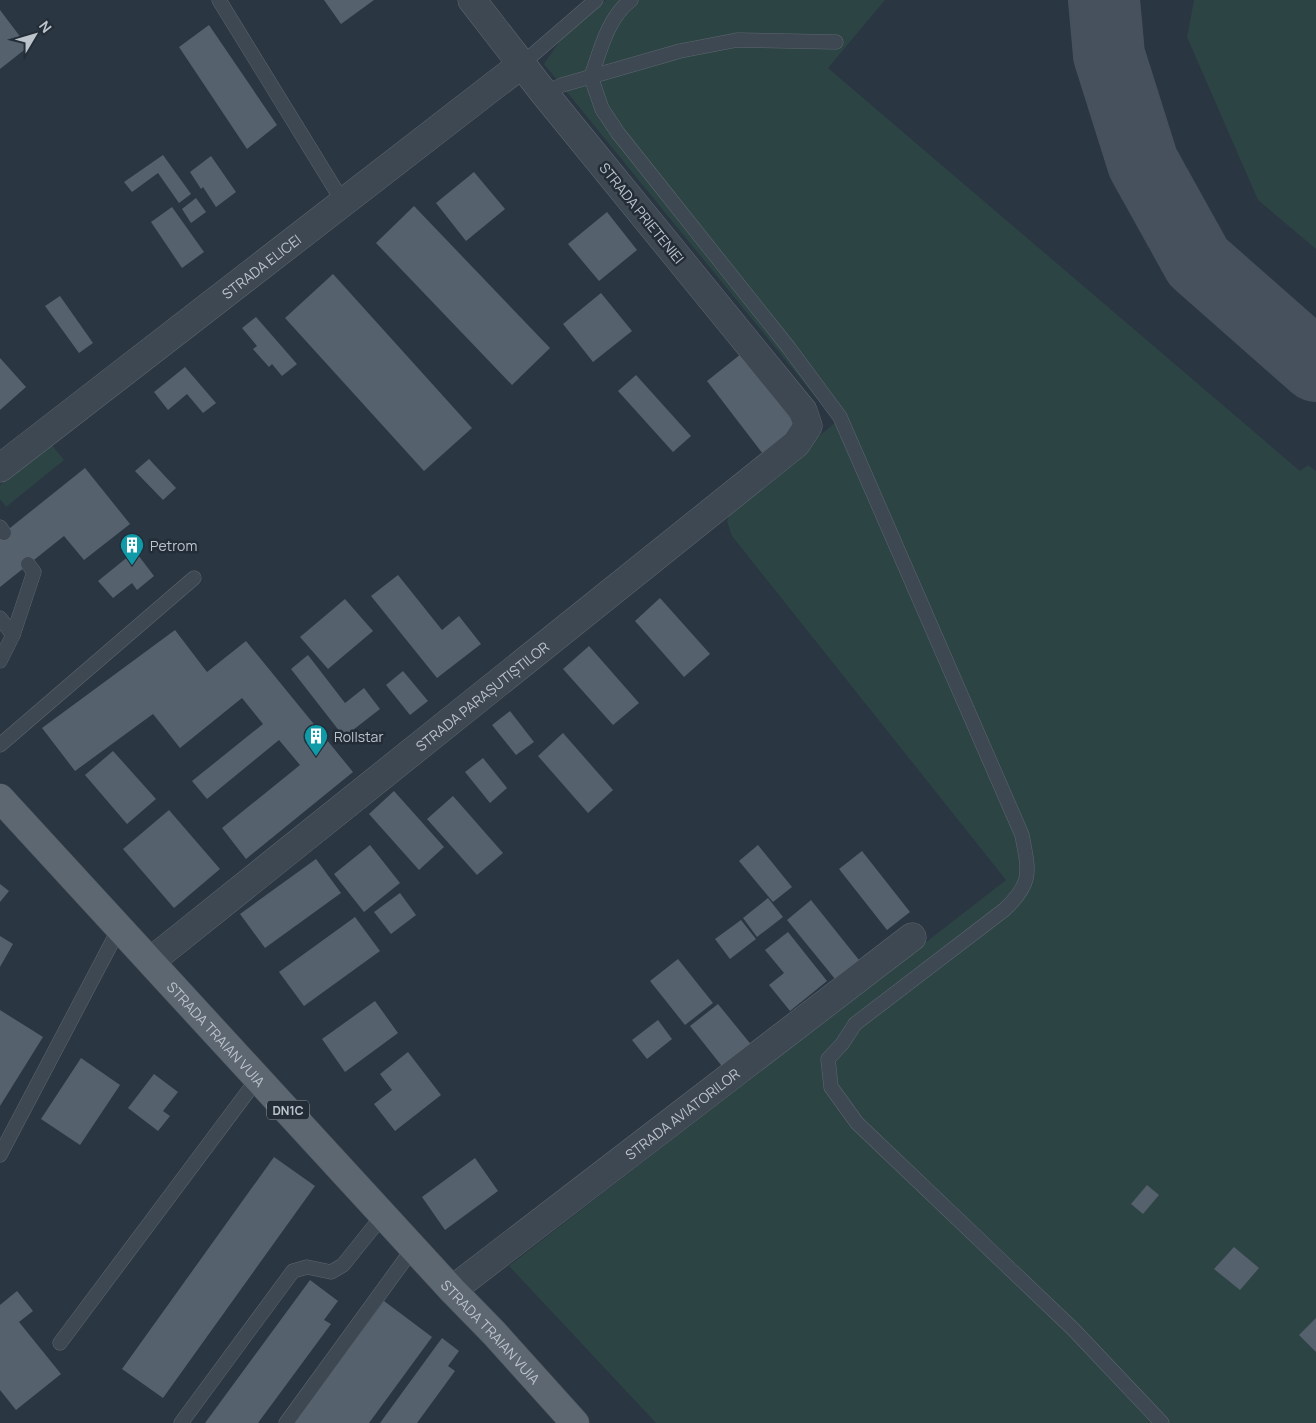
<svg xmlns="http://www.w3.org/2000/svg" width="1316" height="1423" font-family="Manrope,sans-serif">
<style>
.green{fill:#2d4444}
.lines{fill:none;stroke-linecap:round;stroke-linejoin:round}
.taxiway{stroke:#46515d;stroke-width:72}
.building{fill:#56616e}
.lane-casing{stroke:#5d666f;stroke-width:15}
.street-casing{stroke:#5d666f;stroke-width:29}
.primary-casing{stroke:#48515b;stroke-width:29}
.lane{stroke:#3e4852;stroke-width:14}
.street{stroke:#3e4852;stroke-width:28}
.primary{stroke:#5d6771;stroke-width:28}
.labels{text-anchor:middle;dominant-baseline:central;stroke-width:5;stroke-linejoin:round;paint-order:stroke}
.shield{fill:#232d37;stroke:#8e969f;stroke-width:1}
.shield-label{font-size:12px;font-weight:bold;fill:#bcc3cb}
.street-label{font-size:14px;fill:#bcc3cb;stroke:#232d37}
.poi-label{font-size:14px;fill:#bcc3cb;stroke:#232d37;text-anchor:start}
</style>
<rect width="100%" height="100%" fill="#2a3642"/>
<g class="green">
<polygon points="606,0 885,0 828,68 1300,471 1308,465 1316,471 1316,1423 656,1423 509,1266 1006,880 732,536 727,521 732,508 836,422 544,64 567,30"/>
<polygon points="1194,0 1316,0 1316,249 1258,200 1187,37"/>
<polygon points="51,444 64,460 6,507 0,499 0,485"/>
</g>
<g class="lines">
<polyline class="taxiway" points="1104,0 1109,55 1143,163 1198,262 1316,366"/>
</g>
<g class="building">
<polygon points="324,0 374,0 341,24"/>
<polygon points="0,10 28,47 0,69"/>
<polygon points="209,25 277,125 247,149 179,47"/>
<polygon points="163,155 191,194 179,203 158,173 132,192 124,182"/>
<polygon points="211,156 236,192 216,207 203,187 201,189 190,172"/>
<polygon points="474,172 505,209 466,241 436,203"/>
<polygon points="196,198 206,212 191,223 182,209"/>
<polygon points="414,206 550,348 512,385 376,243"/>
<polygon points="172,207 204,252 182,268 151,222"/>
<polygon points="607,212 637,250 599,281 568,244"/>
<polygon points="333,274 472,428 424,471 285,318"/>
<polygon points="601,293 632,331 593,362 563,324"/>
<polygon points="60,296 93,343 79,353 45,306"/>
<polygon points="256,317 297,364 282,376 272,364 269,367 253,349 257,346 242,328"/>
<polygon points="741,354 797,427 763,454 707,381"/>
<polygon points="0,358 26,387 0,410"/>
<polygon points="185,367 216,403 203,413 187,394 168,410 154,392"/>
<polygon points="636,375 691,436 673,452 618,391"/>
<polygon points="149,459 176,488 163,500 135,471"/>
<polygon points="85,468 130,524 84,560 64,536 0,587 0,536"/>
<polygon points="135,551 154,576 137,590 132,583 113,598 98,581"/>
<polygon points="398,575 442,630 459,616 481,644 437,678 371,596"/>
<polygon points="660,598 710,654 684,677 635,621"/>
<polygon points="345,599 373,631 328,669 300,637"/>
<polygon points="175,630 207,672 246,641 353,772 246,859 222,828 300,765 279,740 207,799 192,781 263,724 242,698 180,748 153,714 75,771 42,728"/>
<polygon points="589,646 639,703 613,725 563,669"/>
<polygon points="308,655 345,703 364,688 380,709 344,737 291,669"/>
<polygon points="403,671 428,701 410,715 386,685"/>
<polygon points="510,711 534,742 516,755 492,725"/>
<polygon points="563,733 613,790 588,813 538,756"/>
<polygon points="113,751 156,799 127,824 85,775"/>
<polygon points="483,758 507,788 490,803 465,772"/>
<polygon points="394,791 444,847 419,870 369,814"/>
<polygon points="453,796 503,853 477,875 427,819"/>
<polygon points="169,810 220,869 174,908 123,849"/>
<polygon points="370,845 400,883 364,912 334,874"/>
<polygon points="758,845 792,887 773,902 739,861"/>
<polygon points="862,851 910,912 887,930 839,869"/>
<polygon points="316,859 341,893 265,948 240,914"/>
<polygon points="0,884 9,891 0,902"/>
<polygon points="400,893 416,915 391,934 374,912"/>
<polygon points="768,898 783,917 757,937 743,918"/>
<polygon points="811,900 859,960 835,979 787,920"/>
<polygon points="355,917 380,951 304,1006 279,972"/>
<polygon points="741,920 756,939 730,959 715,939"/>
<polygon points="788,932 827,981 790,1011 769,985 784,973 765,950"/>
<polygon points="0,936 13,944 0,967"/>
<polygon points="678,959 713,1003 685,1025 650,981"/>
<polygon points="375,1001 398,1033 345,1072 322,1039"/>
<polygon points="718,1004 753,1047 725,1070 690,1026"/>
<polygon points="0,1010 43,1037 0,1106"/>
<polygon points="658,1020 672,1039 647,1059 632,1040"/>
<polygon points="408,1052 441,1095 395,1131 374,1104 392,1090 380,1074"/>
<polygon points="81,1058 120,1085 80,1145 41,1119"/>
<polygon points="154,1074 178,1092 163,1111 170,1116 158,1131 128,1108"/>
<polygon points="274,1157 315,1186 163,1398 122,1369"/>
<polygon points="475,1158 498,1191 445,1230 422,1197"/>
<polygon points="1147,1185 1159,1195 1143,1214 1131,1204"/>
<polygon points="1234,1247 1259,1268 1240,1290 1214,1269"/>
<polygon points="310,1280 338,1301 324,1320 331,1324 258,1423 205,1423"/>
<polygon points="17,1291 33,1311 19,1322 61,1374 16,1410 0,1390 0,1305"/>
<polygon points="384,1301 432,1337 369,1423 294,1423"/>
<polygon points="1316,1318 1316,1352 1299,1335"/>
<polygon points="442,1338 459,1351 448,1366 455,1371 417,1423 380,1423"/>
</g>
<g class="lines">
<g class="lane-casing">
<g id="lane">
<polyline points="219,0 343,202"/>
<path d="M 631,0 C 608,17 600,51 591,77 L 602,109 L 618,133 L 789,348 L 840,417 L 1022,835 C 1029,872 1033,883 1004,910 L 855,1024 L 842,1044 L 828,1059 L 831,1087 L 857,1123 L 1073,1329 L 1162,1423"/>
<polyline points="522,64 596,0"/>
<polyline points="544,93 562,85 680,51 737,40 836,42"/>
<polyline points="0,527 4,533"/>
<polyline points="0,618 13,635"/>
<polyline points="0,661 13,635 34,572 28,564"/>
<polyline points="0,745 194,578"/>
<polyline points="0,1155 120,927"/>
<polyline points="60,1343 258,1078"/>
<polyline points="181,1423 293,1271 307,1267 331,1272 343,1265 384,1214"/>
<polyline points="286,1423 414,1247"/>
</g>
</g>
<g class="street-casing">
<g id="street">
<path id="s1" d="M 0,468 L 522,64"/>
<path id="s2" d="M 151,961 L 796,444 L 808,426 L 803,411 L 544,93 L 472,0"/>
<path id="s3" d="M 452,1290 L 912,937"/>
</g>
</g>
<g class="primary-casing">
<g id="primary">
<path id="s4" d="M 0,798 L 452,1290 L 494,1333 L 575,1423"/>
</g>
</g>
<use href="#lane" class="lane"/>
<use href="#street" class="street"/>
<use href="#primary" class="primary"/>
</g>
<defs>
<g id="building-pin" transform="scale(1.25)"><path d="M0 17L-7.5 6A9.5 9.5 0 1 1 7.5 6Z" fill="#0f9aa8" stroke="#232d37"/><path d="M-4-6H4V6H1V3H-1V6H-4ZM-2.5-4.3h1.7v1.8h-1.7ZM.8-4.3h1.7v1.8H.8ZM-2.5-1h1.7V.8h-1.7ZM.8-1h1.7V.8H.8Z" fill="#fff"/></g>
</defs>
<g fill-rule="evenodd">
<use href="#building-pin" x="132" y="545"/>
<use href="#building-pin" x="316" y="736"/>
</g>
<g class="labels">
<rect class="shield" x="267" y="1100.5" width="42" height="19" rx="4"/>
<g class="shield-label">
<text x="288" y="1110">DN1C</text>
</g>
<g class="street-label">
<text transform="translate(642 213) rotate(51)">STRADA PRIETENIEI</text>
<text stroke="none"><textPath href="#s1" startOffset="330">STRADA ELICEI</textPath></text>
<text stroke="none"><textPath href="#s2" startOffset="424">STRADA PARAȘUTIȘTILOR</textPath></text>
<text stroke="none"><textPath href="#s4" startOffset="320">STRADA TRAIAN VUIA</textPath></text>
<text stroke="none"><textPath href="#s3" startOffset="290">STRADA AVIATORILOR</textPath></text>
<text stroke="none"><textPath href="#s4" startOffset="725">STRADA TRAIAN VUIA</textPath></text>
</g>
<g class="poi-label">
<text x="150" y="545">Petrom</text>
<text x="334" y="736">Rollstar</text>
</g>
</g>
<g transform="translate(35 35) rotate(52)" stroke="#232d37" stroke-width="4" paint-order="stroke">
<path d="M0-4L9 19L0 12L-9 19Z" fill="#bcc3cb"/>
<text y="-8" font-size="14" font-weight="bold" text-anchor="middle" fill="#bcc3cb">N</text>
</g>
</svg>
